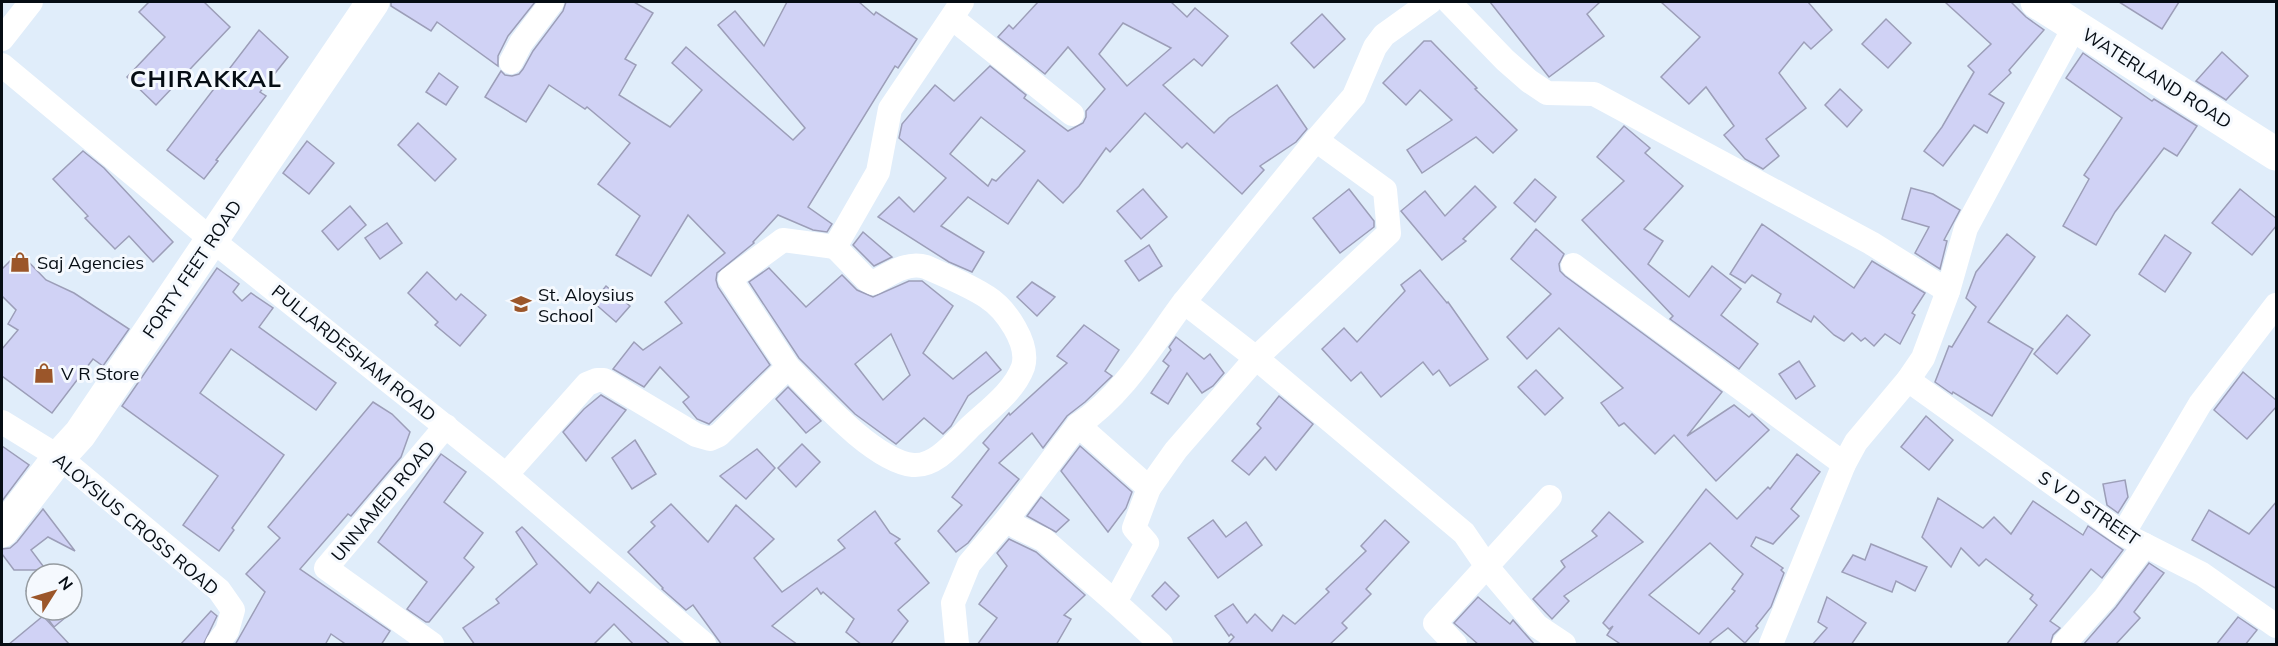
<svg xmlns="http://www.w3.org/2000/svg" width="2278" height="646" font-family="Mulish,sans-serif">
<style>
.building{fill:#d0d2f5;stroke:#9c9eb8;stroke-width:1.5;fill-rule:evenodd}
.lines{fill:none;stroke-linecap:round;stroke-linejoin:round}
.street{stroke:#fff;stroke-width:24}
.secondary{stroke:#fff;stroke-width:33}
.labels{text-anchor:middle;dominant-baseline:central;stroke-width:6;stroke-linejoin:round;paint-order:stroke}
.street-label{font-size:18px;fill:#060d14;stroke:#f5f9fe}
.poi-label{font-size:18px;fill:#060d14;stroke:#f5f9fe;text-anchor:start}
.district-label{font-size:24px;font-weight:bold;letter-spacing:1.5px;fill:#060d14;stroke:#f5f9fe}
</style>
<rect width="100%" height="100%" fill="#e0edfa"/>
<g class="building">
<polygon points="149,2 204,2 230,27 156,105 127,77 165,37 139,12"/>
<polygon points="391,2 535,2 508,36 498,56 498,66 437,22 431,31 391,6"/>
<polygon points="566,2 634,2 653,13 625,59 636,65 619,95 670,127 702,90 672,63 686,47 793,140 805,128 718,25 735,11 764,46 787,2 859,2 874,15 876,12 917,39 898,68 895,66 808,207 832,224 827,232 813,230 778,215 753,242 754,243 717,273 716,280 718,287 770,365 709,424 697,419 683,402 689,397 660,367 644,387 613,369 634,342 643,350 682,323 665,302 725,253 688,215 651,276 616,255 640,216 598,184 630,143 587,107 585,109 549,85 526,122 485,97 501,71 505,75 512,76 519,74 523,69 533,51 563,11"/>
<path d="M 1038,2 L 1171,2 L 1187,17 L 1195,8 L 1228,36 L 1202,66 L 1194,59 L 1163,85 L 1214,133 L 1229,118 L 1277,85 L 1307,129 L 1296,142 L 1260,166 L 1264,170 L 1242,194 L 1187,143 L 1182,148 L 1145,113 L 1110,152 L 1106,148 L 1079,186 L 1063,203 L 1038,180 L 1008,224 L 968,197 L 941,226 L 984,252 L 972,272 L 949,262 L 878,217 L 899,197 L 914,212 L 946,178 L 899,138 L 902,124 L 935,85 L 954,101 L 990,66 L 1026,95 L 1024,98 L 1068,131 L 1083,123 L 1086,117 L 1086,111 L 1105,89 L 1068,47 L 1045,74 L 998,37 L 1009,25 L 1013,29 ZM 1123,23 L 1171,48 L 1127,86 L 1099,54 ZM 981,117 L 1025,151 L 996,181 L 992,179 L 988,186 L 950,154 Z"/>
<polygon points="1490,2 1600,2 1587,14 1604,36 1549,77"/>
<polygon points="1661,2 1808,2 1832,30 1811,49 1804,42 1779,73 1806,108 1766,139 1779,156 1763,169 1745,159 1724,135 1734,126 1706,87 1689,104 1661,77 1700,37"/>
<polygon points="1945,2 2011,2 2026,17 2044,30 2009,70 2011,73 1989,94 2004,103 1987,133 1974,125 1943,166 1924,151 1942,127 1974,72 1968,66 1991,44"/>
<polygon points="2119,2 2179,2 2162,29"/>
<polygon points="1322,14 1345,39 1314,68 1291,43"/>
<polygon points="1886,19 1911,43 1888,68 1862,44"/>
<polygon points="259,30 288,57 260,92 266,96 216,160 218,161 204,179 167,150"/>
<polygon points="1424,41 1431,41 1477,88 1475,89 1517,130 1493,153 1476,137 1422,173 1407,150 1452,120 1420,90 1406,105 1383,83"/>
<polygon points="2222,52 2248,76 2226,100 2196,81"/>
<polygon points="2083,53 2152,101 2154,99 2197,126 2177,156 2164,148 2115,212 2096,245 2063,226 2089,179 2084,175 2122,118 2066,78"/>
<polygon points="439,73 458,87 446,105 426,92"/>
<polygon points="1840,89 1862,110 1847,127 1825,105"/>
<polygon points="418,123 456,159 435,181 398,145"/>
<polygon points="1624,126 1650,148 1645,153 1683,186 1644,229 1663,241 1648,264 1689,297 1712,266 1741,289 1721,315 1758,344 1739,369 1670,319 1673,316 1582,220 1624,181 1597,157"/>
<polygon points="307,141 334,163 309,194 283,173"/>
<polygon points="83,151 104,168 173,242 153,262 129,236 115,249 85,218 88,216 53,179"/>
<polygon points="1535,179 1556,197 1535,222 1514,203"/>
<polygon points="1475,186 1496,207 1463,239 1466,241 1442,260 1401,211 1425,191 1445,216"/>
<polygon points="1911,188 1933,194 1960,210 1944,240 1947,241 1940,269 1915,253 1929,227 1902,219"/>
<polygon points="1143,189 1167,217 1141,239 1117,211"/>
<polygon points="1349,189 1374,221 1374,227 1340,253 1313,218"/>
<polygon points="2240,189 2277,219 2277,225 2252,255 2212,223"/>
<polygon points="350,206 366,225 338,250 322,231"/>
<polygon points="387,223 402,243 380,259 365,238"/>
<polygon points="1762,224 1854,288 1872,261 1925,293 1912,313 1915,315 1900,344 1885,334 1874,346 1865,338 1861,341 1852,333 1844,341 1834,335 1814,316 1811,322 1777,302 1781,294 1752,275 1745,283 1730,274"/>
<polygon points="1536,229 1564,254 1559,264 1560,271 1565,276 1722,392 1687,436 1734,405 1749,417 1752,414 1769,430 1716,481 1674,435 1655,454 1624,423 1619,426 1601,403 1623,388 1559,328 1527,359 1507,337 1551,294 1511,259"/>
<polygon points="863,232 892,257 874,266 853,245"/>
<polygon points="2007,234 2035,257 1988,322 2033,349 1992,416 1953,392 1952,394 1935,382 1949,346 1952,347 1976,307 1966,298 1976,272"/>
<polygon points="2165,235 2191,253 2165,292 2139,274"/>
<polygon points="1149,245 1162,266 1139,281 1125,261"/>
<polygon points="19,252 46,280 74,293 129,329 103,366 93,359 52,413 2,376 2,349 18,330 8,324 16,310 2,296 2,269"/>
<polygon points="217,268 239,284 233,292 242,301 251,293 273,308 259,327 336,383 316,410 231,349 200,393 284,455 232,528 234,530 219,551 183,525 218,476 122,406"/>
<path d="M 769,268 L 806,307 L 842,275 L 857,290 L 873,297 L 909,281 L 922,281 L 953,306 L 923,353 L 953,379 L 986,352 L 1001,370 L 968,396 L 951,426 L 943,434 L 924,418 L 896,444 L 855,414 L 799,358 L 749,282 ZM 891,334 L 910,375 L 883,400 L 855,364 Z"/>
<polygon points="1420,270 1447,303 1448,302 1488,359 1450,386 1439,370 1433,375 1423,362 1381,397 1361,372 1351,381 1322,349 1344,328 1357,342 1405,291 1401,285"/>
<polygon points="427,272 456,300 461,294 486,315 460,346 435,325 438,322 408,293"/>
<polygon points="1032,282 1055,297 1037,316 1017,297"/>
<polygon points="606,286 630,306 616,322 593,302"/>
<polygon points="2067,315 2090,335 2057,374 2034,354"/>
<polygon points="1084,325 1119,350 1105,371 1112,376 1085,402 1067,416 1043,448 1032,433 999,463 1019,479 968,543 956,552 938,531 962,505 952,497 989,449 983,443 1009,413 1010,415 1067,363 1057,356"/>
<polygon points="1176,337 1204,359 1210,354 1224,373 1213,386 1202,393 1187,373 1168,404 1151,393 1169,366 1163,361 1171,350 1169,347"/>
<polygon points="1799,361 1815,386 1796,399 1779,374"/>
<polygon points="1536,370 1563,398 1545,415 1518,387"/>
<polygon points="2243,372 2277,401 2277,406 2247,439 2214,410"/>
<polygon points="788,387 821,421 806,433 776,399"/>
<polygon points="601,395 626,410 586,461 563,432 584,409"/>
<polygon points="1279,396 1313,424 1276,470 1265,457 1249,475 1232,461 1261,428 1257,424"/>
<polygon points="373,402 392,414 410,432 401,457 351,516 348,514 300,569 390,631 381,645 347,645 331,634 325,645 235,645 265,592 246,574 280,538 268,527"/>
<polygon points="1926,416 1953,440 1929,470 1901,447"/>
<polygon points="635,440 656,474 632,489 612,458"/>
<polygon points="802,444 820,462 796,487 778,468"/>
<polygon points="2,446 29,465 2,501"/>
<polygon points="1080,446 1132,492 1126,508 1108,532 1061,471"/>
<polygon points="757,449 775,468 746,499 720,476"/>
<polygon points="441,454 466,472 444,502 483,533 464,558 474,567 429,622 426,622 407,609 427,582 378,542"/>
<path d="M 1797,454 L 1820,472 L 1791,509 L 1799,516 L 1773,544 L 1756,537 L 1751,546 L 1783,568 L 1781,570 L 1784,573 L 1771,607 L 1756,626 L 1758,628 L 1745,643 L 1728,628 L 1710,642 L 1713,645 L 1622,645 L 1607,635 L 1613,626 L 1609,629 L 1603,623 L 1706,489 L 1737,519 L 1768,487 L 1770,489 ZM 1710,543 L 1743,574 L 1732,589 L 1735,591 L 1699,634 L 1649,595 Z"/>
<polygon points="2125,480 2128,497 2118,513 2107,505 2103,484"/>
<polygon points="1041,497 1069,520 1056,532 1027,516"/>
<polygon points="1938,498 1983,528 1994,517 2011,534 2033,501 2083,535 2088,526 2123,550 2102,578 2091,569 2066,601 2050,621 2060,628 2053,635 2050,645 2006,645 2037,605 2030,599 2033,595 1986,559 1979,566 1961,548 1951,567 1922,537"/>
<polygon points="2277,501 2277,589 2192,540 2209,510 2249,534"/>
<polygon points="671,504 708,542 736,505 774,539 754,558 782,592 845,548 838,540 875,511 890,533 900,539 895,543 929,583 898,610 908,621 890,645 862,645 846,632 854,619 823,592 821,594 817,588 772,626 798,645 722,645 693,605 686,610 662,589 663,588 628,552 655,526 651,522"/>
<polygon points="43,509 75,551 48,537 31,550 46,570 14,570 2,554 2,549 10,548 17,542"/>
<polygon points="1609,512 1643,542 1564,596 1569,601 1552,619 1533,599 1565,567 1561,561 1597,536 1592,531"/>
<polygon points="1213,520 1226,537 1246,522 1262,545 1218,578 1188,538"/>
<polygon points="1385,520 1409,542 1366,589 1371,594 1342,623 1347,628 1329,645 1227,645 1234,637 1231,634 1229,636 1215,616 1233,604 1247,623 1255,614 1272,631 1283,615 1295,624 1329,592 1326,589 1366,551 1361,546"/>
<polygon points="522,527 590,593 598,582 671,645 634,645 614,624 593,645 475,645 463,628 499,603 496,599 537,564 516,532"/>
<polygon points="1009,539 1036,552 1085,595 1064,615 1071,619 1056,645 977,645 997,618 979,604 1007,566 997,553"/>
<polygon points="1871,544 1927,567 1915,591 1896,581 1892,592 1842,572 1853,555 1865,560"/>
<polygon points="2149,563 2164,573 2134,612 2140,618 2115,645 2083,645 2116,607"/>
<polygon points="1165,582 1179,596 1166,610 1152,596"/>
<polygon points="36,584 36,604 26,591"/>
<polygon points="1478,597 1510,624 1513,620 1535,645 1479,645 1461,629 1454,623"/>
<polygon points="1827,597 1866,623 1851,645 1812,645 1827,628 1818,622"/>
<polygon points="72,602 77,608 54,627 41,610 72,610"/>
<polygon points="211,611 217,616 203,645 180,645"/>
<polygon points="43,616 70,645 8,645"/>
<polygon points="2238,617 2257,630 2245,645 2216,645"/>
</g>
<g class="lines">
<g class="street">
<polyline points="1449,2 1505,60 1529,81 1547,93 1594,94 1871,243 1948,291"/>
<polyline points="952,18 1072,114"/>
<polyline points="2,39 31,2"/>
<polyline points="511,62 521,43 552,2"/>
<polyline points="2,65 212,240 506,475 704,644"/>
<polyline points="1316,140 1184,302 1256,358 1464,533 1488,568 1537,626 1564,644"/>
<polyline points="1573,265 1844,464 1856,442 1908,380 1923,358 1948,291 1966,228 2075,26"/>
<path d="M 788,367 C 816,395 873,461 913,465 C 935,467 954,443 969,428 C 987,411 1014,392 1023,367 C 1030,344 1006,309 987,297 C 969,285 946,276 926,267 C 907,261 890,274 873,283 L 867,280 L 835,247"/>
<polyline points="1908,380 2123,534 2202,574 2276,626"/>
<polyline points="2,422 59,457 219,590 233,610 227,631 217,644"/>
<path d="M 1078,425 C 1123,395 1152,345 1184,302"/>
<polyline points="506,475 587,384 597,380 604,380 696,435 710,439 719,435 788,367 730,279 783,240 835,247 878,172 890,109 962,2"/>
<polyline points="1008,518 1017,527 1044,540 1115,602 1147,543 1134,528 1149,488"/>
<polyline points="2123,534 2200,404 2276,305"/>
<polyline points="1115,602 1161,644"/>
<polyline points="432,644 326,568 446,426"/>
<polyline points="957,644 953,603 969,564 1008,518 1078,425 1149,488 1176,450 1256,358 1389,233 1385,190 1316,140 1354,96 1375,47 1384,35 1430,2"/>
<polyline points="1455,644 1435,623 1550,497"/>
<polyline points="1771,644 1844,464"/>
<polyline points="2064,644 2105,598 2145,545"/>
</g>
<g class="secondary">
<polyline points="2037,2 2276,154"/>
<polyline points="2,531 59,457 80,434 373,2"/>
</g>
</g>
<defs>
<g id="shop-bare" transform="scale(1.62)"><path d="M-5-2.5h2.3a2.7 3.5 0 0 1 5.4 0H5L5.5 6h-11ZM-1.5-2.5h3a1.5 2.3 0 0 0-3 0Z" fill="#9b562a" stroke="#f5f9fe" stroke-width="2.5" paint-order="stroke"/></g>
<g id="school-bare" transform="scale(1.62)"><path d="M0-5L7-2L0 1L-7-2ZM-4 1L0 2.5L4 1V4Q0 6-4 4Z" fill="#9b562a" stroke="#f5f9fe" stroke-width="2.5" paint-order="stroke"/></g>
</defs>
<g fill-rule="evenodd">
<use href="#shop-bare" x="20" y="262"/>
<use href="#school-bare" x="521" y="304"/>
<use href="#shop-bare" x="44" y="373"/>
</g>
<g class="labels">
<g class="street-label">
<text transform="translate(2157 78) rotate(32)">WATERLAND ROAD</text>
<text transform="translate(192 269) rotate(-56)">FORTY FEET ROAD</text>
<text transform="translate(354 353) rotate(39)">PULLARDESHAM ROAD</text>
<text transform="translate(383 501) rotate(-50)">UNNAMED ROAD</text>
<text transform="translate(2089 508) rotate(34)">S V D STREET</text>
<text transform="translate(136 524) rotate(40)">ALOYSIUS CROSS ROAD</text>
</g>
<g class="poi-label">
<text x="37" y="262">Saj Agencies</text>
<text x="538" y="294">St. Aloysius<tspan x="538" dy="21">School</tspan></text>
<text x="61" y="373">V R Store</text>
</g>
<g class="district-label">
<text x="206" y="78">CHIRAKKAL</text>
</g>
</g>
<rect width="2278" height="646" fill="none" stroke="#060d14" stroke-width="6"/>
<g transform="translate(54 592) rotate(53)"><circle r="28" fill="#f5f9fe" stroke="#959ba0" stroke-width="1.5"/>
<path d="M0-4.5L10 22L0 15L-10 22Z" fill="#9b562a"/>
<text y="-9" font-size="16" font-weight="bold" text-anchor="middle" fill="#060d14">N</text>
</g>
</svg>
